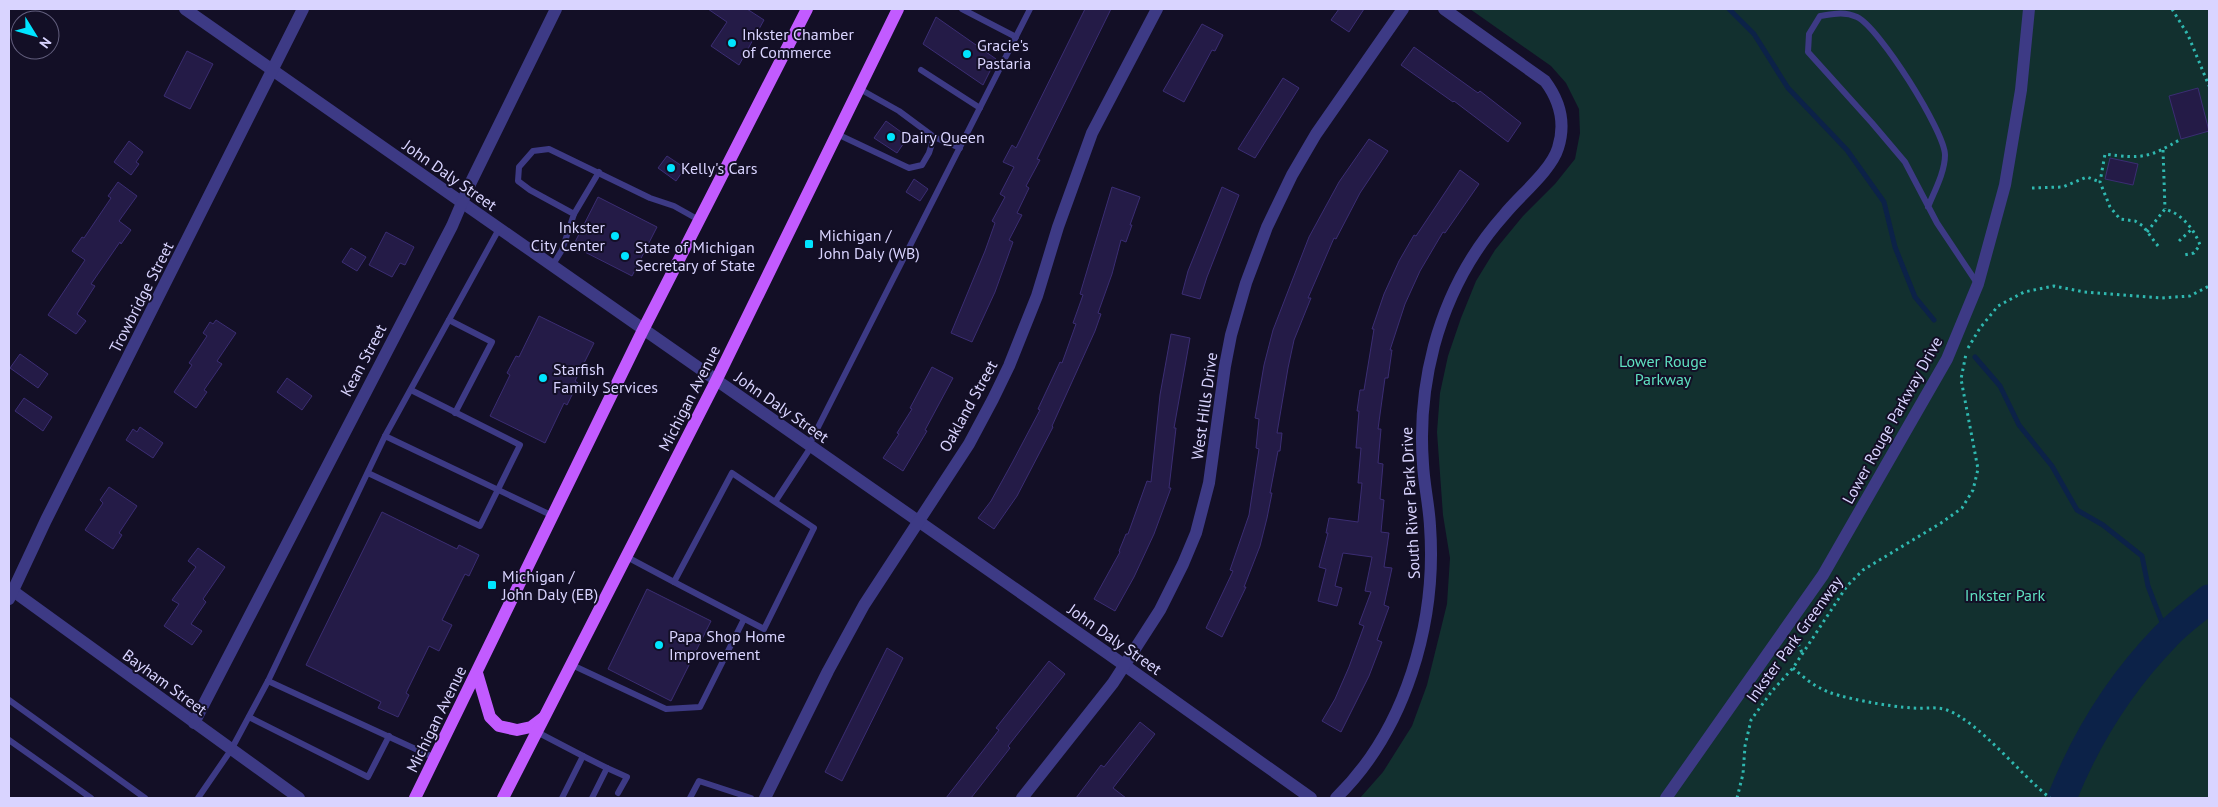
<svg xmlns="http://www.w3.org/2000/svg" width="2218" height="807" font-family="'PT Sans',sans-serif">
<style>
.green{fill:#12302f}
.lines{fill:none;stroke-linecap:round;stroke-linejoin:round}
.stream{stroke:#0c2248;stroke-width:5}
.river{stroke:#0c2248;stroke-width:29}
.building{fill:#241b47;stroke:#3b2d73}
.path{stroke:#2fb8b0;stroke-width:3;stroke-dasharray:2.5 4;stroke-linecap:butt}
.service{stroke:#3d3a85;stroke-width:6}
.minor{stroke:#3d3a85;stroke-width:12}
.primary{stroke:#c25bff;stroke-width:12}
.poi-dot{fill:#00e5ff;stroke:#130f26;stroke-width:2}
.labels{text-anchor:middle;dominant-baseline:central;stroke-width:4;stroke-linejoin:round;paint-order:stroke}
.poi-label{font-size:16px;fill:#d9d4ff;stroke:#130f26;text-anchor:start}
.street-label{font-size:16px;fill:#d9d4ff;stroke:#130f26}
.park-label{font-size:16px;fill:#5fe0c0;stroke:#130f26}
</style>
<rect width="100%" height="100%" fill="#130f26"/>
<polygon class="green" points="1470,9 2209,9 2209,798 1360,798 1383,772 1412,726 1427,685 1447,604 1450,558 1443,515 1437,432 1440,393 1448,356 1461,318 1476,281 1495,250 1523,216 1555,184 1575,159 1580,133 1579,109 1566,83 1551,66"/>
<g class="lines">
<g class="stream">
<polyline points="1729,9 1754,34 1788,88 1847,150 1884,202 1895,247 1915,297 1934,320"/>
<polyline points="1975,357 2000,386 2019,425 2052,466 2077,510 2103,525 2142,556 2148,586 2167,635"/>
</g>
<path class="river" d="M 2062,798 C 2086,738 2121,682 2166,636 C 2179,622 2195,611 2209,599"/>
</g>
<g class="building">
<polygon points="708,9 747,9 764,20 739,65 711,46 727,22"/>
<polygon points="1085,9 1111,9 1037,159 1040,160 1026,186 1029,188 1017,213 1022,215 1009,240 1013,242 995,292 972,342 951,333 985,251 995,223 992,221 1005,197 1000,194 1014,167 1003,162 1012,145 1016,148"/>
<polygon points="1339,9 1364,9 1349,32 1331,20"/>
<polygon points="936,17 996,59 983,85 923,44"/>
<polygon points="1202,24 1223,35 1215,51 1212,50 1184,102 1163,91"/>
<polygon points="1414,47 1478,93 1480,91 1521,123 1508,142 1454,101 1453,102 1401,65"/>
<polygon points="187,51 213,64 190,109 164,96"/>
<polygon points="1283,78 1299,88 1255,158 1238,149"/>
<polygon points="2198,88 2209,131 2181,139 2169,96"/>
<polygon points="886,121 908,137 897,153 874,138"/>
<polygon points="1369,139 1388,151 1360,193 1336,239 1334,238 1308,298 1311,298 1294,340 1288,368 1277,433 1282,433 1280,451 1278,451 1270,493 1272,493 1267,518 1260,546 1244,587 1246,587 1222,637 1206,628 1233,571 1230,570 1249,515 1259,449 1256,448 1259,419 1255,418 1264,365 1273,330 1309,237 1339,182"/>
<polygon points="129,141 143,152 136,162 139,164 131,175 114,162"/>
<polygon points="667,156 685,168 676,181 658,168"/>
<polygon points="2110,158 2138,164 2133,185 2105,179"/>
<polygon points="1460,170 1479,184 1445,233 1443,232 1420,271 1405,304 1390,350 1392,350 1388,378 1385,378 1378,429 1381,429 1378,463 1383,464 1380,499 1384,500 1381,532 1389,533 1384,567 1392,568 1384,605 1389,607 1377,640 1382,642 1369,676 1341,732 1322,721 1335,699 1349,667 1364,626 1359,624 1371,592 1365,591 1372,557 1343,553 1335,586 1342,588 1337,606 1318,601 1326,569 1319,567 1328,533 1326,533 1329,518 1358,522 1362,483 1358,483 1361,448 1356,448 1359,411 1357,411 1360,390 1364,390 1374,329 1372,329 1384,294 1399,261 1414,235 1416,236"/>
<polygon points="914,179 928,189 920,201 906,192"/>
<polygon points="118,182 137,196 119,221 131,230 121,244 120,242 91,284 95,286 77,314 86,321 76,334 48,315 85,260 72,251 82,237 84,238 111,198 108,196"/>
<polygon points="1112,187 1140,197 1130,225 1132,225 1126,242 1121,240 1112,274 1098,313 1101,314 1095,331 1052,426 1053,427 1017,496 994,529 978,518 991,501 1012,463 1040,410 1038,409 1060,362 1062,363 1076,324 1073,323 1083,295 1080,294"/>
<polygon points="1222,187 1239,195 1207,277 1200,299 1182,294 1188,271"/>
<polygon points="598,197 657,227 632,276 573,246"/>
<polygon points="386,232 414,247 405,265 400,263 392,277 369,265"/>
<polygon points="351,248 366,257 357,271 342,262"/>
<polygon points="539,316 594,343 575,381 578,383 567,405 564,403 545,443 490,416 510,375 507,373 516,356 519,357"/>
<polygon points="216,320 236,333 217,361 222,364 204,390 207,392 196,408 174,392 192,365 189,363 207,336 203,333 210,322 213,324"/>
<polygon points="1171,334 1190,338 1174,428 1176,428 1169,488 1171,488 1154,534 1134,577 1115,611 1094,599 1120,552 1119,551 1126,534 1128,534 1147,481 1151,482 1160,395"/>
<polygon points="20,354 48,374 38,388 10,368"/>
<polygon points="932,367 953,378 925,430 927,431 903,471 883,458 899,434 897,433 912,409 910,408"/>
<polygon points="287,378 312,396 302,410 277,392"/>
<polygon points="24,398 52,417 43,431 15,411"/>
<polygon points="140,427 163,443 153,458 126,440 133,429 137,432"/>
<polygon points="109,487 137,506 119,533 122,535 113,549 85,530 103,503 100,500"/>
<polygon points="382,512 457,549 459,545 479,555 469,576 465,574 442,620 452,625 439,651 429,646 406,693 409,695 398,717 378,708 381,702 306,665"/>
<polygon points="198,548 225,567 203,599 206,602 191,624 202,631 192,645 164,626 179,604 172,600 196,567 188,561"/>
<polygon points="647,589 711,621 671,701 608,669"/>
<polygon points="887,648 903,658 842,781 825,772"/>
<polygon points="1049,661 1065,674 1008,746 1010,748 971,798 946,798 999,730 996,728"/>
<polygon points="1140,722 1155,734 1113,788 1126,798 1076,798 1101,765 1104,767"/>
</g>
<g class="lines">
<g class="path">
<polyline points="2172,9 2188,35 2209,86"/>
<polyline points="2163,150 2165,209"/>
<polyline points="2032,188 2063,187 2087,177 2100,182"/>
<path d="M 2147,232 L 2165,209 C 2182,214 2194,229 2200,245 L 2194,253 L 2184,255"/>
<polyline points="2179,241 2192,229"/>
<path d="M 2158,246 L 2143,226 L 2135,221 L 2120,219 L 2110,207 L 2100,182 L 2105,154 C 2142,159 2149,158 2181,139"/>
<polyline points="1968,348 1980,328 1998,306 2024,292 2054,286 2084,292 2161,298 2190,296 2209,286"/>
<polyline points="1794,639 1798,643 1802,653"/>
<path d="M 1793,668 C 1801,675 1810,683 1820,688 C 1836,698 1893,707 1913,708 C 1924,709 1936,706 1947,710 C 1979,722 2021,775 2050,798"/>
<polyline points="1737,798 1743,774 1745,746 1751,720 1772,691 1793,668 1847,586 1863,570 1941,523 1962,508 1973,490 1978,469 1961,379 1966,354"/>
</g>
<g class="service">
<polyline points="962,9 1016,37"/>
<polyline points="921,70 980,108"/>
<polyline points="858,88 899,111 934,137 960,148"/>
<polyline points="837,134 909,168 922,165 929,153 934,137"/>
<path d="M 1928,207 C 1934,192 1945,172 1945,155 C 1945,132 1879,27 1857,17 C 1844,11 1833,14 1820,16 L 1809,34 L 1808,52 L 1872,123 L 1905,162 L 1937,223 L 1977,283"/>
<polyline points="574,214 599,172"/>
<polyline points="552,266 562,250 574,214 530,190 518,181 519,167 533,151 549,149 650,198 674,206 699,220"/>
<polyline points="449,320 492,342 455,413"/>
<polyline points="385,436 499,229"/>
<polyline points="809,445 1030,9"/>
<polyline points="368,473 480,526 520,445 411,390"/>
<polyline points="775,502 732,473 674,582 764,629 814,528 775,502 811,447"/>
<polyline points="627,557 674,582"/>
<polyline points="572,665 666,709 700,707 744,619"/>
<polyline points="9,700 145,798"/>
<polyline points="249,717 368,777 389,736"/>
<polyline points="537,732 583,756 562,798"/>
<polyline points="9,740 91,798"/>
<polyline points="583,756 607,768 592,798"/>
<polyline points="435,758 268,681 385,436 553,516"/>
<polyline points="607,768 627,777 618,793"/>
<polyline points="198,798 231,750 268,681"/>
<polyline points="690,798 699,781 751,798"/>
</g>
<g class="minor">
<polyline points="185,9 1110,655 1311,798"/>
<polyline points="13,591 299,798"/>
<polyline points="9,599 46,520 303,9"/>
<polyline points="194,723 452,226 470,184 556,9"/>
<polyline points="765,798 828,671 864,605 969,444 993,399 1009,366 1037,296 1058,227 1092,133 1157,9"/>
<polyline points="1022,798 1113,683 1160,610 1183,564 1196,533 1209,483 1225,366 1231,335 1246,283 1267,227 1292,175 1316,134 1403,9"/>
<path d="M 1336,798 C 1406,730 1437,622 1430,526 C 1429,505 1424,485 1423,464 C 1420,425 1424,384 1434,346 C 1447,298 1471,252 1504,215 C 1519,196 1551,171 1558,148 C 1566,123 1560,101 1545,81 L 1444,9"/>
<polyline points="1666,798 1823,575 1947,359 1978,284 2005,185 2021,90 2029,9"/>
</g>
<g class="primary">
<polyline points="477,673 490,717 499,726 517,730 531,727 543,718"/>
<polyline points="415,798 643,330 807,9"/>
<polyline points="503,798 716,381 898,9"/>
</g>
</g>
<g class="poi-dot">
<circle cx="732" cy="43" r="5"/>
<circle cx="967" cy="54" r="5"/>
<circle cx="891" cy="137" r="5"/>
<circle cx="671" cy="168" r="5"/>
<circle cx="615" cy="236" r="5"/>
<rect x="804" y="239" width="10" height="10" rx="2.5"/>
<circle cx="625" cy="256" r="5"/>
<circle cx="543" cy="378" r="5"/>
<rect x="487" y="580" width="10" height="10" rx="2.5"/>
<circle cx="659" cy="645" r="5"/>
</g>
<g class="labels">
<g class="poi-label">
<text x="742" y="34">Inkster Chamber<tspan x="742" dy="18">of Commerce</tspan></text>
<text x="977" y="45">Gracie's<tspan x="977" dy="18">Pastaria</tspan></text>
<text x="901" y="137">Dairy Queen</text>
<text x="681" y="168">Kelly's Cars</text>
<text x="605" y="227" text-anchor="end">Inkster<tspan x="605" dy="18">City Center</tspan></text>
<text x="819" y="235">Michigan /<tspan x="819" dy="18">John Daly (WB)</tspan></text>
<text x="635" y="247">State of Michigan<tspan x="635" dy="18">Secretary of State</tspan></text>
<text x="553" y="369">Starfish<tspan x="553" dy="18">Family Services</tspan></text>
<text x="502" y="576">Michigan /<tspan x="502" dy="18">John Daly (EB)</tspan></text>
<text x="669" y="636">Papa Shop Home<tspan x="669" dy="18">Improvement</tspan></text>
</g>
<g class="street-label">
<text transform="translate(450 175) rotate(35)">John Daly Street</text>
<text transform="translate(141 297) rotate(-63)">Trowbridge Street</text>
<text transform="translate(363 360) rotate(-62)">Kean Street</text>
<text transform="translate(689 398) rotate(-63)">Michigan Avenue</text>
<text transform="translate(968 406) rotate(-61)">Oakland Street</text>
<text transform="translate(1204 406) rotate(-82)">West Hills Drive</text>
<text transform="translate(782 407) rotate(35)">John Daly Street</text>
<text transform="translate(1892 420) rotate(-61)">Lower Rouge Parkway Drive</text>
<text transform="translate(1410 503) rotate(-93)">South River Park Drive</text>
<text transform="translate(1115 639) rotate(35)">John Daly Street</text>
<text transform="translate(1794 639) rotate(-54)">Inkster Park Greenway</text>
<text transform="translate(165 682) rotate(36)">Bayham Street</text>
<text transform="translate(436 719) rotate(-64)">Michigan Avenue</text>
</g>
<g class="park-label">
<text x="1663" y="361">Lower Rouge<tspan x="1663" dy="18">Parkway</tspan></text>
<text x="2005" y="595">Inkster Park</text>
</g>
</g>
<rect width="2218" height="807" fill="none" stroke="#d9d4ff" stroke-width="20"/>
<g transform="translate(35 35) rotate(127)"><circle r="24" fill="#130f26" stroke="#625e7d"/>
<path d="M0-4L9 19L0 12L-9 19Z" fill="#00e5ff"/>
<text y="-8" font-size="14" font-weight="bold" text-anchor="middle" fill="#d9d4ff">N</text>
</g>
</svg>
